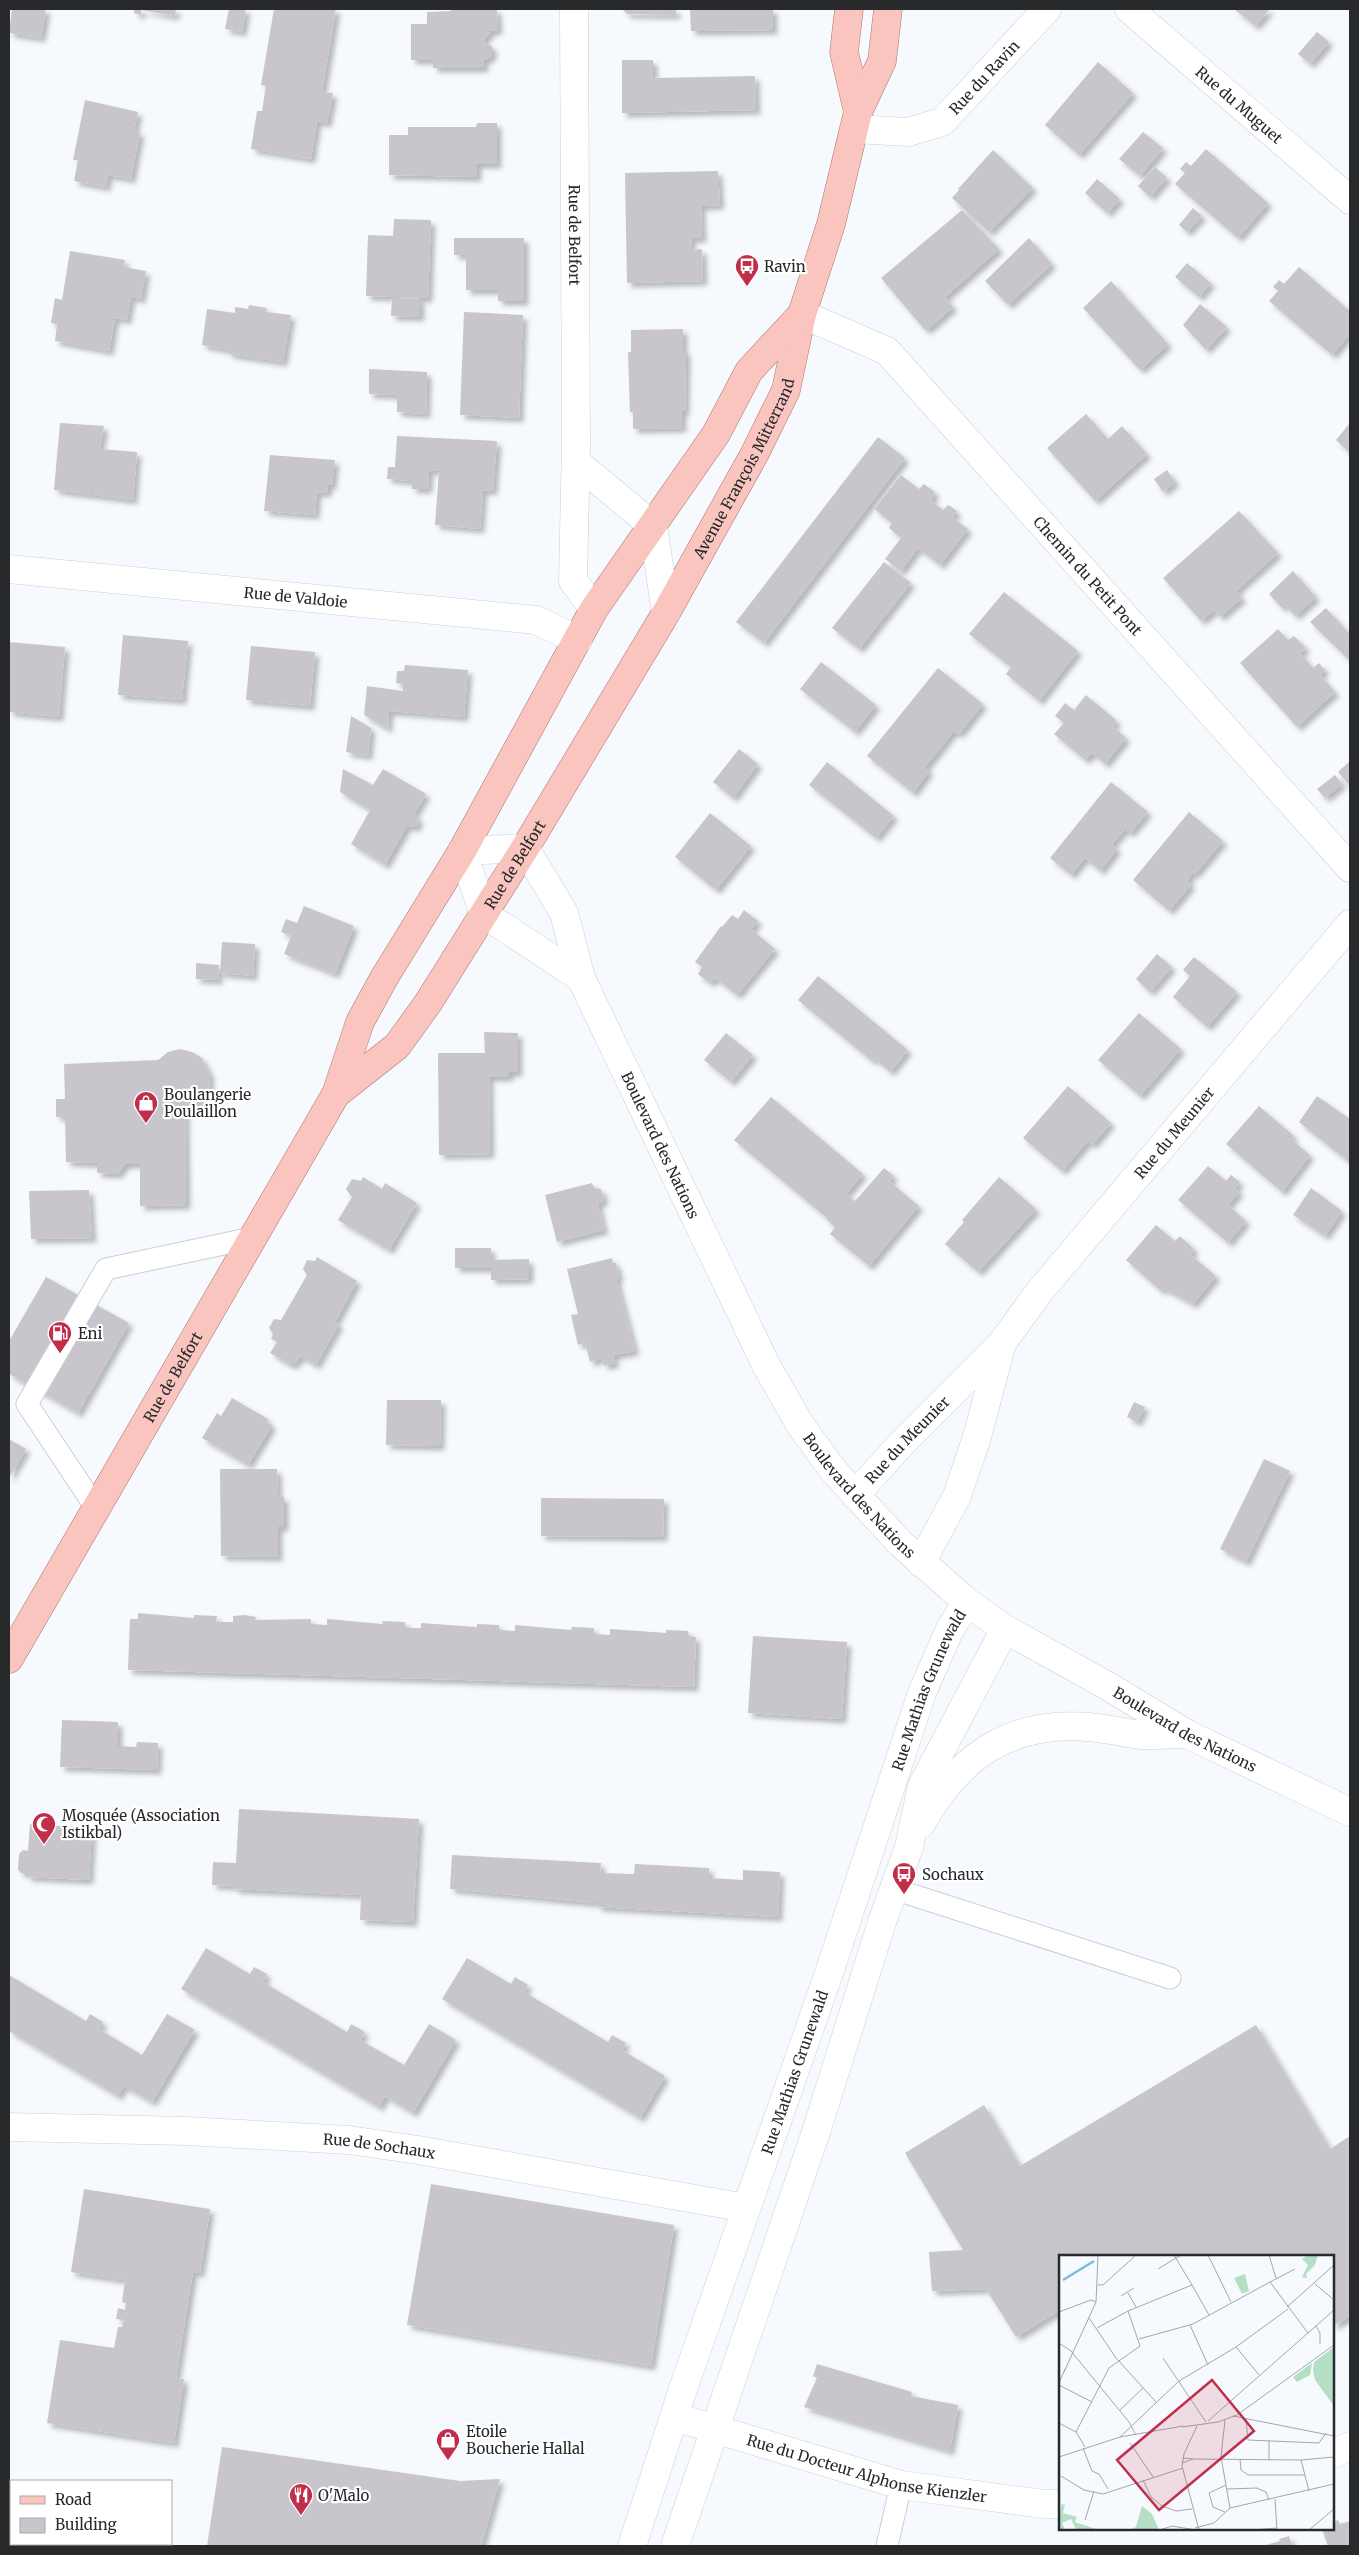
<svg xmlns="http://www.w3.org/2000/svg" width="1359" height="2555" font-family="Merriweather,serif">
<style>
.building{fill:#c8c5cc;filter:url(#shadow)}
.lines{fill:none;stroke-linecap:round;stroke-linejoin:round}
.service-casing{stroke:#cacfd5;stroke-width:23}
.minor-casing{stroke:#cacfd5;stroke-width:29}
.tertiary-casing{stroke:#cacfd5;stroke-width:29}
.secondary-casing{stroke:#cacfd5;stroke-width:29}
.primary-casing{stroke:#ad756e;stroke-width:29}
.service{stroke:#fff;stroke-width:21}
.minor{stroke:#fff;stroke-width:28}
.tertiary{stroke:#fff;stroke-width:28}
.secondary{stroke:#fff;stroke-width:28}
.primary{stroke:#f9c5be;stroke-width:28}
.labels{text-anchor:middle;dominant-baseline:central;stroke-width:4.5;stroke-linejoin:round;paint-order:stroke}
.street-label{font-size:15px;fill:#27292b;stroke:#fff}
.poi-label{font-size:15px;fill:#27292b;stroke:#fff;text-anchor:start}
.inset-river{fill:none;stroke:#7fbad6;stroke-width:2.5}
.inset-road{fill:none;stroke:#a3a6aa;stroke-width:1}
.view{fill:#c02f4a;fill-opacity:0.15;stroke:#c02f4a;stroke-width:2.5}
.inset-edge{fill:none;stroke:#27292b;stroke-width:2.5}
</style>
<defs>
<filter id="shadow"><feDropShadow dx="4.5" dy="4.5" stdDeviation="2.5" flood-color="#0004"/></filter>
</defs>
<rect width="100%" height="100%" fill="#f6faff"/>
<g class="building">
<polygon points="12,9 46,9 41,38 9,33"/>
<polygon points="134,9 176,9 175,16 141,10 141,15 134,13"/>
<polygon points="229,9 246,9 242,32 225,29"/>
<polygon points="274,9 336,9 322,92 333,93 327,123 317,121 311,159 251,149 257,111 262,111 266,86 261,85"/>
<polygon points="451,9 497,9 498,30 491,31 485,38 484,43 492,46 492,56 484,60 484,68 433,68 433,60 411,60 411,24 427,24 427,12 451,11"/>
<polygon points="622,9 676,9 676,15 627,14"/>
<polygon points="690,9 773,9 773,30 691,31"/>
<polygon points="1234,9 1270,9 1255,26"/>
<polygon points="1317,32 1329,42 1310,64 1298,54"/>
<polygon points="622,60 653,60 653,78 755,76 756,110 622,113"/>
<polygon points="1098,62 1133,93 1079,155 1045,125"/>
<polygon points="85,100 138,112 134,131 140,132 131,179 108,175 106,187 74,181 78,160 73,160"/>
<polygon points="477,123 497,123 497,164 477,164 477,177 389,175 389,135 408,135 408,127 476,127"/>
<polygon points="1143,132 1163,148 1140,176 1119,159"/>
<polygon points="1206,149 1268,203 1238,238 1175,184 1185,173 1180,169 1186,162 1191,166"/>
<polygon points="993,150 1033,188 989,232 952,198 959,190 958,189"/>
<polygon points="1155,167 1167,178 1150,197 1138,186"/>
<polygon points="718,171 720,205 701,206 702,238 691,238 692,250 702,249 703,281 627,283 625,173"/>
<polygon points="1097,179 1120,199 1107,213 1085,193"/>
<polygon points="1193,208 1202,216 1187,232 1179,225"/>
<polygon points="962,210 999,249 945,297 953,307 928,329 924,329 881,278"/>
<polygon points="394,219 431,220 428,298 366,296 368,235 393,236"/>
<polygon points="454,238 524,238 524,301 498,301 498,290 466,290 466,255 454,255"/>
<polygon points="1029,238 1052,264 1008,305 985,281"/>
<polygon points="70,251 125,260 124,267 146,271 141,299 131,297 127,320 115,318 109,351 55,341 57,324 51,323 55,298 62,300"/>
<polygon points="1187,263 1211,283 1199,297 1175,277"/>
<polygon points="1299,267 1350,311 1350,334 1332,355 1269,301 1278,291 1273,287 1279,280 1284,284"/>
<polygon points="1111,281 1168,344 1140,370 1083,308"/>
<polygon points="392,298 420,299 420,317 391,316"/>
<polygon points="1200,304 1227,327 1206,350 1183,325"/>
<polygon points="249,305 267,308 266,312 291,315 283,362 229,354 228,350 202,345 207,309 235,313 235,307 248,309"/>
<polygon points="464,312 523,315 519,418 460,415"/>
<polygon points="683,329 683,351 686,351 685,411 682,411 682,428 633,429 633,412 630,412 628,352 631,352 631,330"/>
<polygon points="369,369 427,372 426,414 397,412 397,395 369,394"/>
<polygon points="1086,414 1108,439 1122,426 1147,454 1095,501 1047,448"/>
<polygon points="60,423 104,426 100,449 137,452 133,500 54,490"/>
<polygon points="1350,423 1350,453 1336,440"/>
<polygon points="397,436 497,441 493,491 483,490 480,529 435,525 439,471 429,470 428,489 412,489 412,481 387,479 388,467 395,467"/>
<polygon points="878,437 905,458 764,643 736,622"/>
<polygon points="270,455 335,460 332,485 328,485 327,493 317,492 315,515 264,511"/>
<polygon points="1167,470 1175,482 1163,492 1154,479"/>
<polygon points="901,475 919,489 924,484 935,492 931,500 943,510 948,505 953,508 957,512 952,517 968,529 940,565 918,548 901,571 885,559 901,538 889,528 892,523 874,509"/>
<polygon points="1239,511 1278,553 1236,591 1242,598 1220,617 1214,610 1201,621 1163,578"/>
<polygon points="884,562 911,583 859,649 832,628"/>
<polygon points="1293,571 1316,597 1295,616 1285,605 1282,608 1269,594"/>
<polygon points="1004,592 1078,651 1039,701 1006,674 1011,667 969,634"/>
<polygon points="1326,608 1350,634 1350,658 1348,659 1310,622"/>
<polygon points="1278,629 1288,640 1294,636 1306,648 1300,653 1313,668 1319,663 1325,670 1320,675 1335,692 1297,727 1240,663"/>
<polygon points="123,635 188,641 182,700 118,695"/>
<polygon points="9,642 65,647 59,717 9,712"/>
<polygon points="251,646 315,652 310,706 246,700"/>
<polygon points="821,662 876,705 855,732 800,689"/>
<polygon points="405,665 468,670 464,717 389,711 388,729 364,715 367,686 403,691 403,684 396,683 397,671 404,671"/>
<polygon points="938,668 983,704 959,734 954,731 925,767 929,771 913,793 867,756"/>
<polygon points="1086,695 1117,721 1113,726 1126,738 1105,764 1092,753 1085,760 1054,734 1064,723 1055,716 1065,703 1074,710"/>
<polygon points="351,716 371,728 368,756 346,752"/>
<polygon points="739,749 758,764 733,798 713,782"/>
<polygon points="1350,761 1350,786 1338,772"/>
<polygon points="827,762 894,816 876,838 809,785"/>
<polygon points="343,769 373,785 383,769 426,794 414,814 419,820 416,827 407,826 385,865 351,844 370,810 340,792"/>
<polygon points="1335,775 1342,784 1325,798 1317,789"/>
<polygon points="1111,782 1148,812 1130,833 1125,829 1112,844 1117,849 1100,871 1085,858 1071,875 1050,858"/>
<polygon points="1189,812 1223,841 1195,874 1193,872 1187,881 1191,885 1169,911 1133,880"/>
<polygon points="710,813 751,846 716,890 675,857"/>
<polygon points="304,906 354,926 335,974 284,954 291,936 281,932 286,919 297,923"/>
<polygon points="744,910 758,921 751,929 775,949 737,995 715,978 710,983 698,974 702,967 695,962 721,926 722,927 732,915 738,919"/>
<polygon points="222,942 255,944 253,976 220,973"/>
<polygon points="1157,954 1172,967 1150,992 1136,979"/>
<polygon points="1194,957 1237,992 1207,1027 1173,997 1190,976 1183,970"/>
<polygon points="196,963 219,965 218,980 196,979"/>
<polygon points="818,976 908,1050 890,1072 874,1058 872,1061 798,1000"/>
<polygon points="1139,1013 1181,1049 1140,1096 1098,1060"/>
<polygon points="484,1032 518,1033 518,1072 509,1072 509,1077 489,1077 490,1154 439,1155 438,1053 485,1053"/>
<polygon points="726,1033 753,1055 731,1082 704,1060"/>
<polygon points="180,1049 192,1052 202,1058 210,1075 209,1088 202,1099 185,1108 186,1205 140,1206 140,1164 125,1164 118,1174 97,1173 97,1163 66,1162 65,1117 56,1117 56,1099 65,1099 64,1064 158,1060 168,1052"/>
<polygon points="1068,1086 1111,1123 1092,1145 1088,1141 1062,1171 1023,1138"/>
<polygon points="1317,1096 1350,1119 1350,1163 1299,1122"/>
<polygon points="771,1097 863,1174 846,1194 855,1201 884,1168 894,1176 889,1181 919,1206 869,1266 830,1234 835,1227 826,1219 827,1218 734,1140"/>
<polygon points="1259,1106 1294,1136 1291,1139 1310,1155 1282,1192 1226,1144"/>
<polygon points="1208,1166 1226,1181 1231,1175 1240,1182 1235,1188 1239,1192 1228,1205 1246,1221 1228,1243 1178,1200"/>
<polygon points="363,1177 382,1189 385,1183 417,1203 389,1250 338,1220 352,1197 346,1189 352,1179 361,1181"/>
<polygon points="999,1177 1036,1209 978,1272 945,1244 964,1222 962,1220"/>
<polygon points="592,1183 594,1188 601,1189 604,1200 598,1204 604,1230 557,1242 545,1195"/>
<polygon points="1311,1188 1342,1211 1325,1236 1293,1215"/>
<polygon points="89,1190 92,1238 31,1239 29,1191"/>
<polygon points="1156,1225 1175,1241 1180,1236 1194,1249 1191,1255 1216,1276 1193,1304 1163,1288 1161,1291 1126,1260"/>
<polygon points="455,1248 491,1248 491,1260 529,1259 529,1279 491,1280 491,1268 455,1268"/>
<polygon points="317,1257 357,1281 335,1322 339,1324 316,1365 300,1356 295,1364 289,1364 270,1353 277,1342 271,1339 273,1334 269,1328 274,1319 281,1320 307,1275 303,1269 307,1260 315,1261"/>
<polygon points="612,1258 613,1263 616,1263 619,1278 616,1279 635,1351 613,1355 615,1363 604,1366 602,1358 590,1362 585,1343 578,1345 571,1315 578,1314 567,1269"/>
<polygon points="46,1277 129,1323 78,1413 9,1374 9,1341"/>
<polygon points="232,1398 268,1419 267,1422 272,1425 248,1465 202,1438 217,1413 221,1416"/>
<polygon points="387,1400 441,1400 440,1446 386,1445"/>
<polygon points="1134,1402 1145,1407 1137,1422 1127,1417"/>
<polygon points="9,1439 26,1449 9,1478"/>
<polygon points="1264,1459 1290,1471 1246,1562 1220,1549"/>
<polygon points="220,1469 277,1469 278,1497 284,1497 284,1527 278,1527 278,1557 221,1556"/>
<polygon points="541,1498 664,1499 663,1537 541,1536"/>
<polygon points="138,1613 194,1618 194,1615 217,1616 216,1622 233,1622 233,1616 245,1615 256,1617 255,1620 311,1619 311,1624 327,1625 327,1619 383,1624 382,1621 405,1622 405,1627 413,1628 421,1628 421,1623 477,1627 477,1624 499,1625 500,1630 515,1631 515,1625 571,1630 572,1627 594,1628 594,1634 610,1635 610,1629 666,1633 666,1630 688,1631 689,1636 696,1637 694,1687 128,1670 130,1619 138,1619"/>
<polygon points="753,1636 847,1642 842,1719 748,1713"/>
<polygon points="62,1720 118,1722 118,1746 136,1747 137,1742 158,1743 157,1770 60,1767"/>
<polygon points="239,1809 419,1819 413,1922 360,1920 361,1895 234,1889 235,1886 212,1885 213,1862 236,1863"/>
<polygon points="30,1824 92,1828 89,1880 27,1877 27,1873 21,1873 18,1870 19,1854 23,1850 28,1851"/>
<polygon points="452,1855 601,1863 600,1873 634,1874 635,1864 709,1868 709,1878 743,1880 743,1870 780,1872 778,1917 598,1907 597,1903 450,1889"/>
<polygon points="206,1948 250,1974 254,1967 267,1974 263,1982 347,2032 351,2024 365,2032 360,2040 404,2065 429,2024 456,2040 413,2113 385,2096 379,2107 181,1989"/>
<polygon points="467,1958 511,1984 515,1977 528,1985 524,1992 608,2042 612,2035 626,2043 622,2050 665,2076 640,2118 442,1999"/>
<polygon points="9,1975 86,2021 90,2014 103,2022 99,2029 142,2055 167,2014 195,2030 152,2102 124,2086 118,2096 9,2031"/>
<polygon points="1256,2025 1330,2149 1350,2136 1350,2316 1333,2326 1333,2256 1060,2256 1060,2310 1016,2337 986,2289 932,2291 929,2252 963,2250 905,2153 984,2105 1020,2166"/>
<polygon points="431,2184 674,2225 651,2366 407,2325"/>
<polygon points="84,2189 210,2209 200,2273 193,2272 190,2290 176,2378 184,2379 174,2443 47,2423 60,2340 114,2348 118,2327 122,2327 124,2320 116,2319 118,2308 125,2310 126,2303 122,2302 125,2280 71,2272"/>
<polygon points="817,2364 912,2392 911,2396 958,2405 950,2451 804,2407 817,2378 813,2376"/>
<polygon points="222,2447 460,2481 500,2479 481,2546 207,2546"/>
<polygon points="1338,2520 1340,2524 1350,2521 1350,2546 1328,2546 1322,2529 1333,2529 1333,2522"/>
<polygon points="1289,2536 1292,2546 1262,2546 1280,2541 1279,2539"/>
</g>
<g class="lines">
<g class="service-casing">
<g id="service">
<polyline points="96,1508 27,1404 106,1269 252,1238"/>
<polyline points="894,1889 1170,1978"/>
<polyline points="887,2546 901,2485"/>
</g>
</g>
<g class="minor-casing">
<g id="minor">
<path id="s1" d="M 574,9 L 576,443 L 573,581 L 594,609"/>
<path id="s2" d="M 1129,9 L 1350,200"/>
<path id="s3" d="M 854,129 L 908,132 L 942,122 L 1047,9"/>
<path id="s4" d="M 802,314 L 887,351 L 1350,868"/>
<polyline points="576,462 653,526 666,613"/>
<path id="s5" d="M 9,569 L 536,620 L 578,640"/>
<path id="s6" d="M 1002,1343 L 1040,1291 L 1350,924"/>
<path id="s7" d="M 855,1495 L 903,1442 L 1002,1343 L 977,1437 L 957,1496 L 921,1563"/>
<path id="s8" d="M 9,2127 L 186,2131 L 349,2140 L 418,2150 L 746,2208"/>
<path id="s9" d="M 675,2417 L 901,2485 L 1044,2504 L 1060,2504"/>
<polyline points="1333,2454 1350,2446"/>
</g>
</g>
<g class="tertiary-casing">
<g id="tertiary">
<path d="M 921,1824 C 958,1757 1009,1721 1088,1727 C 1106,1728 1123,1733 1141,1735 C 1156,1736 1172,1734 1187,1734"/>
<path id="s10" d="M 632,2546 L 682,2392 L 828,1976 L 922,1693 L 949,1631 L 967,1602"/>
<polyline points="675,2546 817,2129 882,1922 909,1847 922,1786 1005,1629"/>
</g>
</g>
<g class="secondary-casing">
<g id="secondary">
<path id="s11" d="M 581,978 L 484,914 L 462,851 L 525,848 L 564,913 L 581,978 L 766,1365 L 801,1426 L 833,1470 L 900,1543 L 967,1602 L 1005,1629 L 1106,1685 L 1187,1734 L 1350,1812"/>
</g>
</g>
<g class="primary-casing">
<g id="primary">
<polyline points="849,9 844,52 858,112"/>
<path id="s12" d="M 336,1094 L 397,1046 L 428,1003 L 525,848 L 666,613 L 755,453 L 786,390 L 802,314 L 831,224 L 858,112 L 882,61 L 888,9"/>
<path id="s13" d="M 9,1659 L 336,1094 L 360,1022 L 384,978 L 462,851 L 594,609 L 716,434 L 749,371 L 802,314"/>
</g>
</g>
<use href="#service" class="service"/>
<use href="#minor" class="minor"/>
<use href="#tertiary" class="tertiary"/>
<use href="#secondary" class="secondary"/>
<use href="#primary" class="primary"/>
</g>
<defs>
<g id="bus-pin" transform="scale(1.25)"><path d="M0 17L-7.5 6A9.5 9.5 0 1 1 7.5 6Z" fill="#c02f4a" stroke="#fff"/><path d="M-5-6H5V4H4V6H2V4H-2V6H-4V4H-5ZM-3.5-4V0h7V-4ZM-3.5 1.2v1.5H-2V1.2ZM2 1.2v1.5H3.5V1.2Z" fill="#fff"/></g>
<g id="shop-pin" transform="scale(1.25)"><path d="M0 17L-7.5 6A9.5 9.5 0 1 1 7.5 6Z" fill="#c02f4a" stroke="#fff"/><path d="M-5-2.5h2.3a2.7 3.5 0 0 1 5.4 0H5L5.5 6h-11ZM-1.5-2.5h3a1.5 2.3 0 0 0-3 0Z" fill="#fff"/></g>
<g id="fuel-pin" transform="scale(1.25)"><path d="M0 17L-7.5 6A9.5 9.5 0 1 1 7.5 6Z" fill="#c02f4a" stroke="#fff"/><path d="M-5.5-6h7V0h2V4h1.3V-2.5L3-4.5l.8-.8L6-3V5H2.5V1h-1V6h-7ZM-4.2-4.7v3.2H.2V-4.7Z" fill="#fff"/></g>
<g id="mosque-pin" transform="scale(1.25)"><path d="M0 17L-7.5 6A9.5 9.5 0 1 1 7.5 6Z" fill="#c02f4a" stroke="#fff"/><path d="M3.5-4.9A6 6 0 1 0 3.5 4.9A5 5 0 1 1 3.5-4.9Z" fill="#fff"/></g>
<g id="restaurant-pin" transform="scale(1.25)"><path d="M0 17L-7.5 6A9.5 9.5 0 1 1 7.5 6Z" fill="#c02f4a" stroke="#fff"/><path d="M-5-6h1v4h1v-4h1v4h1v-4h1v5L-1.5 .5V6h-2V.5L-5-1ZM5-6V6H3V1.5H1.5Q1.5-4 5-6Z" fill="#fff"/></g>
</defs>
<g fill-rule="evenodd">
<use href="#bus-pin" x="747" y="266"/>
<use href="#shop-pin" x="146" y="1103"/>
<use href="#fuel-pin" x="60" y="1333"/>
<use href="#mosque-pin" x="44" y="1824"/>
<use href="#bus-pin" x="904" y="1874"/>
<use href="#shop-pin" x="448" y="2440"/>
<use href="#restaurant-pin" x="301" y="2495"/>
</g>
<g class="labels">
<g class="street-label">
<text stroke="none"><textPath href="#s3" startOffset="151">Rue du Ravin</textPath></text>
<text stroke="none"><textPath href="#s2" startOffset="146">Rue du Muguet</textPath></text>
<text stroke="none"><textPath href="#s1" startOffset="226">Rue de Belfort</textPath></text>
<text stroke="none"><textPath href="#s12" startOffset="752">Avenue François Mitterrand</textPath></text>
<text stroke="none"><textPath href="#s4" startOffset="394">Chemin du Petit Pont</textPath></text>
<text stroke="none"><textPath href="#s5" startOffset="288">Rue de Valdoie</textPath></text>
<text stroke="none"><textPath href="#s12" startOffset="294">Rue de Belfort</textPath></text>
<text stroke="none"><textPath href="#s6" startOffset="272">Rue du Meunier</textPath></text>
<text stroke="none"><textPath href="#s11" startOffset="574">Boulevard des Nations</textPath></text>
<text stroke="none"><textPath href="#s13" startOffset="326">Rue de Belfort</textPath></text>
<text stroke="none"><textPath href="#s7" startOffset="76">Rue du Meunier</textPath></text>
<text stroke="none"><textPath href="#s11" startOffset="979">Boulevard des Nations</textPath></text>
<text stroke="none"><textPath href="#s10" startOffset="906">Rue Mathias Grunewald</textPath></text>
<text stroke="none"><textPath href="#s11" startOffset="1384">Boulevard des Nations</textPath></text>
<text stroke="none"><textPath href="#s10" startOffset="501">Rue Mathias Grunewald</textPath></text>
<text stroke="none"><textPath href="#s8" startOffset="371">Rue de Sochaux</textPath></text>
<text stroke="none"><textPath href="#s9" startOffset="199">Rue du Docteur Alphonse Kienzler</textPath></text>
</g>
<g class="poi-label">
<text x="764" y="266">Ravin</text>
<text x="164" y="1094">Boulangerie<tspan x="164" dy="17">Poulaillon</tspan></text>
<text x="78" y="1333">Eni</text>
<text x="62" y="1815">Mosquée (Association<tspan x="62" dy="17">Istikbal)</tspan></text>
<text x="922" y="1874">Sochaux</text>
<text x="466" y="2431">Etoile<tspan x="466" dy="17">Boucherie Hallal</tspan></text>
<text x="318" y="2495">O'Malo</text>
</g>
</g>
<g transform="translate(1059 2255)">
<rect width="275" height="275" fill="#f6faff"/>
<path d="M 249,0 L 259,0 L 256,10 L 247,19 L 248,23 L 243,22 L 249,10 L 243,4 ZM 186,19 L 190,36 L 183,39 L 175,23 ZM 275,92 L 275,151 L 256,125 L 254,115 L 255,107 ZM 253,108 L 251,120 L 238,127 L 234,122 ZM 2,249 L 6,250 L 4,258 L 18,262 L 16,267 L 40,275 L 17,275 L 12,264 L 3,268 L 6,275 L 0,275 ZM 83,251 L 93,259 L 100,275 L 70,275 L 77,272 Z" fill="#b5dfc4"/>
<path class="inset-river" d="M 4,25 L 35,6"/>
<path class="inset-road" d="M 115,0 L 133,30M 149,0 L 172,47M 210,0 L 217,23M 99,14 L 122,0M 211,27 L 249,78M 211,27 L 236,14M 256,29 L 275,45M 39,30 L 44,30 L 77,0M 69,38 L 77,52M 62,41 L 75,33M 228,52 L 275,10M 0,57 L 32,45 L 37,47M 30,63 L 57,103 L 97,147M 131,70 L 149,110M 257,71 L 261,78 L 261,89M 38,73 L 69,56 L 133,30 L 150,60M 80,84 L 134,69 L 211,27M 0,88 L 12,96 L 43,134 L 70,167 L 77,180M 177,92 L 201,121M 104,103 L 147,167M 5,117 L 37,47 L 39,1M 0,128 L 6,114M 0,130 L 33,147M 61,155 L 84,133M 174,161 L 275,181M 187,164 L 189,185 L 260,188 L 267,178M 149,166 L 275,55M 0,168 L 17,177 L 26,192M 138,171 L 125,199 L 123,211 L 140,275M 123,172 L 159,167 L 178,160 L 275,90M 17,177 L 50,113 L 81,91 L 69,56M 61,182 L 120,126 L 177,92 L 229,54M 71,188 L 94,222M 24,193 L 33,216 L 40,219 L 49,234M 0,202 L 61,182 L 124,171M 134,204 L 242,205 L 275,202M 181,204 L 182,215 L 189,220 L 246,220M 210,205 L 210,185M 242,205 L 250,236M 123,208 L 134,204 L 124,203M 2,221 L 25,235 L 44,239 L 124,213M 84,225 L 92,242 L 103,251 L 117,256 L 133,254M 168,234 L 198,233 L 207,237 L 210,245M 216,244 L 218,275M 171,253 L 275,229M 166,257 L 154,252 L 150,238 L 167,230M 26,265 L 35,236M 136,273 L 155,268 L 171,253 L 162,202 L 166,165M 101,275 L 113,271 L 137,275M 194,275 L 218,273M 250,275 L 275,254"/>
<path class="view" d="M 153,125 L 195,176 L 100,255 L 58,205 Z"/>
<rect width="275" height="275" class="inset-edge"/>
</g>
<rect width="1359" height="2555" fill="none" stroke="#27292b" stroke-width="20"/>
<rect x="10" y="2480" width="162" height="65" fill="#ffffff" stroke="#a9a9aa"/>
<rect x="20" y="2496" width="25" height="8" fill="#f9c5be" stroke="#a9a9aa"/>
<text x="55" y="2505" font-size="15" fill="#27292b">Road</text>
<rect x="20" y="2518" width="25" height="15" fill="#c8c5cc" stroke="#a9a9aa"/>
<text x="55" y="2530" font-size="15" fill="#27292b">Building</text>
</svg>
